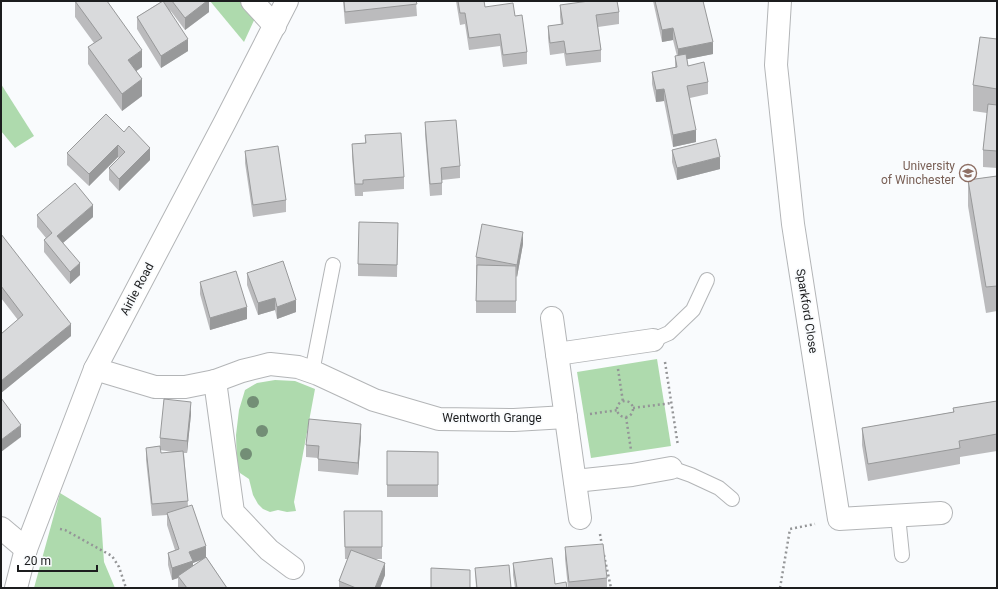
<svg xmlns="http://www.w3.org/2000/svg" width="998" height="589" font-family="Roboto,sans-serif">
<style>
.green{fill:#aedaad}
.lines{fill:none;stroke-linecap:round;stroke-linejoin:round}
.service-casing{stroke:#b3b5b7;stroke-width:16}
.minor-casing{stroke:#b3b5b7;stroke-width:24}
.path{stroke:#949597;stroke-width:2.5;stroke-dasharray:2 3;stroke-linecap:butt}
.service{stroke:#fff;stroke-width:14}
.minor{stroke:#fff;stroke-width:22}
.tree{fill:#738e76}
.wall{fill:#bbbbbd;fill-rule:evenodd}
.shaded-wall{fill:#98999a}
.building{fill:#d9dadc;stroke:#98999a}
.labels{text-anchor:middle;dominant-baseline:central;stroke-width:3.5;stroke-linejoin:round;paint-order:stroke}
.education-label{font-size:12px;fill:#785e54;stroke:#f9fbfd;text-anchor:end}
.street-label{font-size:12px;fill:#1c1d1e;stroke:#f9fbfd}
</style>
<rect width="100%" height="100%" fill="#f9fbfd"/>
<g class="green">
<polygon points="210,1 263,1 244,42"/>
<polygon points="1,84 34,136 15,148 1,131"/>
<polygon points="657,359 671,446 591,458 577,372"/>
<polygon points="275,380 295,381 315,389 294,502 296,511 287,512 278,510 270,512 263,509 258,504 253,495 249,479 240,473 237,467 236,435 239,410 245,390 257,383"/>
<polygon points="60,493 101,518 104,562 115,588 34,588"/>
</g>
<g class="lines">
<g class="service-casing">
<g id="service">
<polyline points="653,340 669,333 693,310 707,280"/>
<polyline points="312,372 333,265"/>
<polyline points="671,468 691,475 719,488 732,499"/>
<polyline points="898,516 902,555"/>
</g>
</g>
<g class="minor-casing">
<g id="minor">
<polyline points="252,1 275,26"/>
<polyline points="780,1 776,65 793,224 839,519 941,513"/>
<polyline points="552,318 580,518"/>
<polyline points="557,354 653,340"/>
<polyline points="95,369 155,387 185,387 215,381 242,371 270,364 298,367 318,374 374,400 439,419 514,420 566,417"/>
<polyline points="215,381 233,512 269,550 293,568"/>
<polyline points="575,481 632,475 671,468"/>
<polyline points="1,528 26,549"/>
<polyline points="16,588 26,549 95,369 225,122 287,1"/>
</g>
</g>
<g class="path">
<polyline points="665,362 678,446"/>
<polyline points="618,369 623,402"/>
<circle cx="625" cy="409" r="8"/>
<polyline points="633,408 672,403"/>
<polyline points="590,414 618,410"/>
<polyline points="626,417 631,450"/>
<polyline points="60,529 65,530 112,556 119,567 126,588"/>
<polyline points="600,534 602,546"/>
<polyline points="604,555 611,588"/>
<polyline points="780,588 790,529 815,524"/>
</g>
<use href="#service" class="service"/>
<use href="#minor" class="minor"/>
</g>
<g class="tree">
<circle cx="253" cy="402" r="6"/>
<circle cx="262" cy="431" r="6"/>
<circle cx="246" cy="454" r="6"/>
</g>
<g class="wall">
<polygon points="75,1 107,1 142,67 136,71 142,96 122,111 88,64 88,47 94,43 75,17"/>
<polygon points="162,1 209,1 209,12 185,30 170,10 188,51 161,68 137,29 137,17"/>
<polygon points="343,1 416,1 417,16 345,24"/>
<polygon points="456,1 484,1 485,7 515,16 527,52 527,64 503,67 500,46 469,50 465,24 460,25"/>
<polygon points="653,1 703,1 713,54 687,59 688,66 708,82 708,94 690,98 696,142 673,147 664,101 656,102 652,84 652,72 675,68 675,56 677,56 673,40 662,42"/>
<polygon points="560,5 619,12 619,24 598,27 601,50 601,62 566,66 564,53 550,55 548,38 548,26 561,25 560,17"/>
<polygon points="997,39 997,168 983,167 983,150 987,113 973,111 973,85"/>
<polygon points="106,114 150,160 119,191 109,180 109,168 119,158 118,157 89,186 67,165 67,153"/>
<polygon points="425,122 460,166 460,178 442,180 442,195 430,196 425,134"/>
<polygon points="365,135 404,177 404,189 363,192 363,196 355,196 352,156 352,144 365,143"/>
<polygon points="672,150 720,169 677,180 672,162"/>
<polygon points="245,151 286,200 286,212 253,217 245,163"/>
<polygon points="997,176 997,311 986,313 968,206 968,180"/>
<polygon points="37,215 93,217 63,243 80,275 70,284 44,252 44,240 46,238 37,227"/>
<polygon points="398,223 397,277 358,276 358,264"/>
<polygon points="1,234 71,336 1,393 1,334 18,320 1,298"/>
<polygon points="523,244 517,277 516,276 516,313 476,313 476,257"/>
<polygon points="247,273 296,312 277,319 275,310 258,315 247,285"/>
<polygon points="200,282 247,319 210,330 200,294"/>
<polygon points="997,401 997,451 960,457 960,464 868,481 862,445 862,428 953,412 953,408"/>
<path d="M 191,414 L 187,453 L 184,453 L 188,506 L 206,557 L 227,588 L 178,588 L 178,578 L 172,580 L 168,565 L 168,553 L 175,550 L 167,525 L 167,515 L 152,516 L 146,460 L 146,448 L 160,446 L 160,438 ZM 160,450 L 173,452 L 161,453 ZM 201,560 L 193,566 L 193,563 Z"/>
<polygon points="361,436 358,475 318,471 318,458 306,457 306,445"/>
<polygon points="387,451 438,452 438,497 387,497"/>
<polygon points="344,511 382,511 382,559 375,559 385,575 380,588 339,588 339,581 348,559 345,559"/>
<polygon points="565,547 607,578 607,588 568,588 565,559"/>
<polygon points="513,563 555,584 567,588 515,588 513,575"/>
<polygon points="475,568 511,588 476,588"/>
</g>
<g class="shaded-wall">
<polygon points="207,1 209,1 209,12 185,30 185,18"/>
<polygon points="673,28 673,40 662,42 662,30"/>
<polygon points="188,39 188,51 161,68 161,56"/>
<polygon points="713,42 713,54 678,61 678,49"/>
<polygon points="142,50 142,67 128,77 128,60"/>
<polygon points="142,79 142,96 122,111 122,94"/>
<polygon points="664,89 664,101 656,102 656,90"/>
<polygon points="696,130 696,142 673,147 673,135"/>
<polygon points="118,145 118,157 89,186 89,174"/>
<polygon points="150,148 150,160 119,191 119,179"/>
<polygon points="720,157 720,169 677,180 677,168"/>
<polygon points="93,205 93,217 57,248 57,236"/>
<polygon points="523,232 523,244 517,277 517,265"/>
<polygon points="80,263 80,275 70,284 70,272"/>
<polygon points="275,298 275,310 258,315 258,303"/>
<polygon points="296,300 296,312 277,319 277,307"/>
<polygon points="247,307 247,319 210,330 210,318"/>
<polygon points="71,324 71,336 1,393 1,381"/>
<polygon points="191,402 191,414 187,453 187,441"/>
<polygon points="361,424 361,436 358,475 358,463"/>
<polygon points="21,425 21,437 1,452 1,440"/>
<polygon points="206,546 206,558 193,563 193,573 178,576 178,578 172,580 172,568 189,552"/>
<polygon points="385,563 385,575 380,588 375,588"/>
</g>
<g class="building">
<polygon points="75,1 107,1 142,50 128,60 142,79 122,94 88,47 102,38"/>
<polygon points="163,1 188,39 161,56 137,17"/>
<polygon points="172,1 207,1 185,18"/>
<polygon points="344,1 416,1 417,4 345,12"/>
<polygon points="458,1 484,1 485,7 513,3 515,16 522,15 527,52 503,55 500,34 469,38 465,13 460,13"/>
<polygon points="589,1 617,1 619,12 596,15 601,50 566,54 564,41 550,43 548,26 563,24 560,5"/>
<polygon points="655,1 703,1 713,42 678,49 673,28 662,30"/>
<polygon points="980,37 997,39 997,89 973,85"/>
<polygon points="686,54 688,66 704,62 708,82 687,86 696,130 673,135 664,89 656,90 652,72 677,67 675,56"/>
<polygon points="988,104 997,105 997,151 983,150"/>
<polygon points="106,114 124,132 129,126 150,148 119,179 109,168 125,152 118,145 89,174 67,153"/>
<polygon points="456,120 460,166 441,168 442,183 430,184 425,122"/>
<polygon points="401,133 404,177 363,180 363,184 355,184 352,144 366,143 365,135"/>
<polygon points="716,139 720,157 677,168 672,150"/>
<polygon points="278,146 286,200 253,205 245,151"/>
<polygon points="997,176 997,286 986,287 968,180"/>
<polygon points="75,183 93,205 57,236 80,263 70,272 44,240 52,233 37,215"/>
<polygon points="359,222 398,223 397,265 358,264"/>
<polygon points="482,224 523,232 517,265 476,257"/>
<polygon points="1,234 71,324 1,381 1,334 23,315 1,286"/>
<polygon points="283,261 296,300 277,307 275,298 258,303 247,273"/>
<polygon points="477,265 516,266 516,301 476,301"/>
<polygon points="236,271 247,307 210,318 200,282"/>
<polygon points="1,398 21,425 1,440"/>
<polygon points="164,399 191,402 187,441 160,438"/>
<polygon points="997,401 997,434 959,441 960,448 868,464 862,428 954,412 953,408"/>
<polygon points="309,419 361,424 358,463 318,459 319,446 306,445"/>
<polygon points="160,446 161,453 183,451 188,501 152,504 146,448"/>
<polygon points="387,451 438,452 438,485 387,485"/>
<polygon points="192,505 206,546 189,552 193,561 172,568 168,553 179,549 167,513"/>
<polygon points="344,511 382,511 382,547 345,547"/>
<polygon points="603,544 607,578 569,582 565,547"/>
<polygon points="351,550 385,563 375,588 356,588 339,581"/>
<polygon points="206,557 227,588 187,588 178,576"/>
<polygon points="552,558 555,584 566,582 567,588 517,588 513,563"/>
<polygon points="509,565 511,588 477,588 475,568"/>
<polygon points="431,568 470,570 470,588 431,588"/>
</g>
<defs>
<g id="university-ring" transform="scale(0.9)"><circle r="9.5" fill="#f9fbfd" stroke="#8d6e63" stroke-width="1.5"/><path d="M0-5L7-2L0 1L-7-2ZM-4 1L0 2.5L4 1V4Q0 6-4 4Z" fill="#8d6e63"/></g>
</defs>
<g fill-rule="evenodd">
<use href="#university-ring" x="968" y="173"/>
</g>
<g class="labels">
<g class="education-label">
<text x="955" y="166">University<tspan x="955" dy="14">of Winchester</tspan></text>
</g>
<g class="street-label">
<text transform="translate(137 289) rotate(-62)">Airlie Road</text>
<text transform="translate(807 311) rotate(81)">Sparkford Close</text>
<text x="492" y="418">Wentworth Grange</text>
</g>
</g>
<rect width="998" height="589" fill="none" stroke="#1c1d1e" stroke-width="4"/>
<path d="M18 565v6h79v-6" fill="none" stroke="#1c1d1e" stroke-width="2"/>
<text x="24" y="565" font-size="12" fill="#1c1d1e" stroke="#f9fbfd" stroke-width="3" paint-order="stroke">20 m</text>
</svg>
